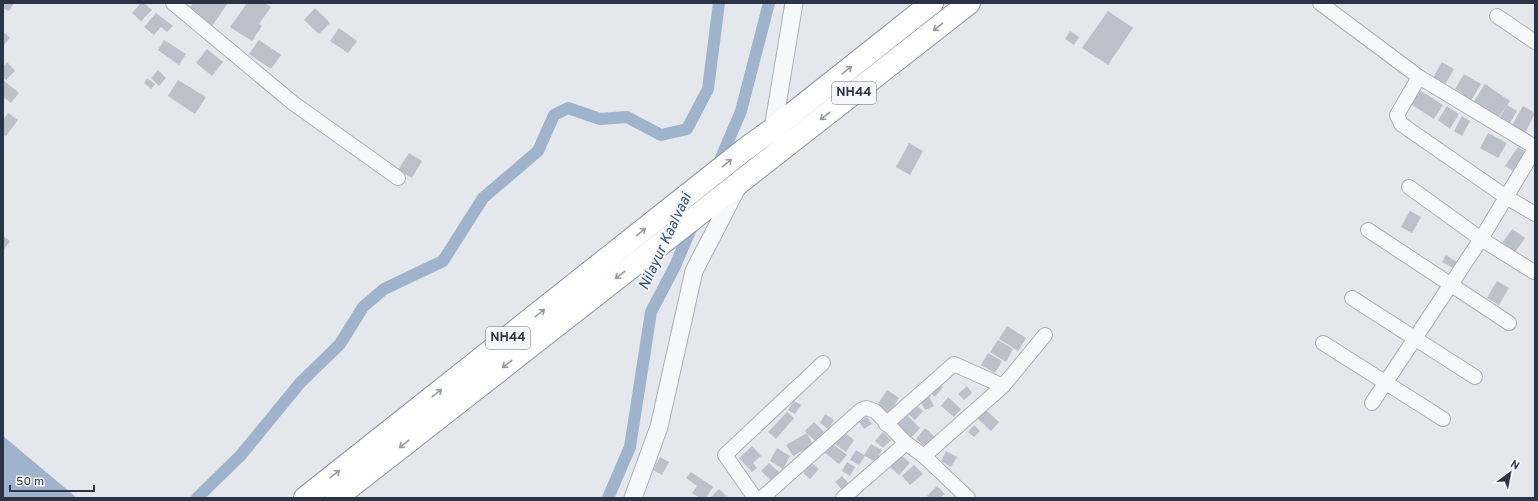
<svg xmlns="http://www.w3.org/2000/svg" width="1538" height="501" font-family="Overpass,sans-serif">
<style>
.water{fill:#9fb4cc}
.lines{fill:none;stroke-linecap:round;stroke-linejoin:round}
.canal{stroke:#9fb4cc;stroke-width:12}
.building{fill:#bbc0ca}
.minor-casing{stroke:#a9aeb7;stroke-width:16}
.tertiary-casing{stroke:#a9aeb7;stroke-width:19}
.trunk-casing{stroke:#8b94a3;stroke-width:24}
.minor{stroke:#f7f8fa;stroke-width:14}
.tertiary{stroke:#f7f8fa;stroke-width:17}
.trunk{stroke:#fff;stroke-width:22}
.oneway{stroke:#959aa2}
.labels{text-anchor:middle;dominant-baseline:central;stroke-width:4;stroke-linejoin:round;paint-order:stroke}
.shield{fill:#f4f6f9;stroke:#676e7b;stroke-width:1}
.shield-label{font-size:13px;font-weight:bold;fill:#2b3445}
.water-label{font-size:15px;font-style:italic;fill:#34527a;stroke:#f4f6f9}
</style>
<rect width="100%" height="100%" fill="#e4e7ec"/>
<polygon class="water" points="3,436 77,498 3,498"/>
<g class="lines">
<g class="canal">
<polyline points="197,498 241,455 300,383 340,344 363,307 384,289 443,261 483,198 538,151 554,115 568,108 600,119 627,117 661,135 687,129 708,89 719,3"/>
<polyline points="608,498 630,447 651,312 675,266 741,111 769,3"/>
</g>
</g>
<g class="building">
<polygon points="3,3 14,3 9,11 3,8"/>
<polygon points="141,3 144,3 152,10 141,21 132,13"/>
<polygon points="193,3 228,3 212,26 188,10"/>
<polygon points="247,3 265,3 271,7 259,24 262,26 252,41 230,27"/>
<polygon points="315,8 330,23 319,34 304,20"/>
<polygon points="1108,11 1133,28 1108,65 1082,48"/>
<polygon points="156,13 173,26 167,32 161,27 154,35 144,27"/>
<polygon points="339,28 357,41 348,53 330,41"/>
<polygon points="1070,31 1079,37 1074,45 1065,39"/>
<polygon points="5,33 10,38 3,46 3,36"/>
<polygon points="164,40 186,54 179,65 158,50"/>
<polygon points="259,40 281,55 271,69 249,54"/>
<polygon points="207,49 223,62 212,76 196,63"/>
<polygon points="7,62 15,71 6,80 3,77 3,67"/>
<polygon points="1442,62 1454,69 1443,88 1431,81"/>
<polygon points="158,70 166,78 159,86 151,78"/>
<polygon points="1464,74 1481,84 1469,104 1461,99 1463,94 1455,89"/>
<polygon points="147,78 155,84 151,89 144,83"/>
<polygon points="3,80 19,93 11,103 3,97"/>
<polygon points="178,80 206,97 195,114 168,96"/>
<polygon points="1485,84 1510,101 1497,119 1473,103"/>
<polygon points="1418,89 1443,105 1434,119 1409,103"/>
<polygon points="1507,105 1517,111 1510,123 1500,117"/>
<polygon points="1447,106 1459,114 1450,129 1438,120"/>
<polygon points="1523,106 1535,113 1525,133 1512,125"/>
<polygon points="8,113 18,120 6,136 3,134 3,120"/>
<polygon points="1462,116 1470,121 1462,136 1454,131"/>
<polygon points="1488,133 1507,143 1498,158 1480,148"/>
<polygon points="909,143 923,151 910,175 896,167"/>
<polygon points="1518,147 1527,153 1515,172 1505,166"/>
<polygon points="409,153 422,161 412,178 398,170"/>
<polygon points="1410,211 1421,217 1412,233 1401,227"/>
<polygon points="1512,229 1525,238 1515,252 1502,243"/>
<polygon points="3,236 10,241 3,251"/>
<polygon points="1446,255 1457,262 1453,268 1442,262"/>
<polygon points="1497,281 1509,288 1499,305 1487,298"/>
<polygon points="1007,326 1026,338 1018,351 999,339"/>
<polygon points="998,340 1013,349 1006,362 990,352"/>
<polygon points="988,353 1002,361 995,373 981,365"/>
<polygon points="937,382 943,387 935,397 929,391"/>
<polygon points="967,386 972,393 964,400 958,394"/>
<polygon points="887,390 899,398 888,415 876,407"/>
<polygon points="928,394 934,406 925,410 919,398"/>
<polygon points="948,397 961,409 954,417 941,406"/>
<polygon points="794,401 801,405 795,414 788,410"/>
<polygon points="915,405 923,411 915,420 908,414"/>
<polygon points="984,408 999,422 991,431 976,417"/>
<polygon points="787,412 794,418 776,439 768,432"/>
<polygon points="905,413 920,428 910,439 895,423"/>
<polygon points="825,414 834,420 828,429 820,423"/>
<polygon points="867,417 872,424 864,429 859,422"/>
<polygon points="814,422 824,432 815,441 805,431"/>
<polygon points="974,425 980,431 974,437 968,432"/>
<polygon points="925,428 937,439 928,449 916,439"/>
<polygon points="844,432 854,440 846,452 835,444"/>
<polygon points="883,432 891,440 883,448 875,441"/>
<polygon points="807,433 813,445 793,456 786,445"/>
<polygon points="833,444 847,455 839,464 825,453"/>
<polygon points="871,444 882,450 875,462 865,456 859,465 850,460 856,450 864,455"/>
<polygon points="752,446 761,456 753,463 757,468 752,472 739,458"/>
<polygon points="777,448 790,456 783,469 770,461"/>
<polygon points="946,451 957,457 951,467 941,461"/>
<polygon points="901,455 910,463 899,475 890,467"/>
<polygon points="660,457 669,462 662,475 653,470"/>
<polygon points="847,462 855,467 850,476 842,471"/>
<polygon points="769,463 779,472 771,480 761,471"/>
<polygon points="812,463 819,469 810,479 803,473"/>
<polygon points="914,465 923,474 910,485 902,476"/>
<polygon points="691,472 713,487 706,498 700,498 692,493 697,486 686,478"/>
<polygon points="842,476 851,486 844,492 835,482"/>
<polygon points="937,486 945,494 940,498 929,498 927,496"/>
<polygon points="719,489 729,498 710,498"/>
</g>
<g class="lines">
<g class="minor-casing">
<g id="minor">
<polyline points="173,3 293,103 398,178"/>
<polyline points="1320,3 1419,77 1535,147"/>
<polyline points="1497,16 1535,42"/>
<polyline points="1419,77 1397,115 1401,124 1506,197 1535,214"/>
<polyline points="1409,187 1481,239 1534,272"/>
<polyline points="1368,230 1509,323"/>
<polyline points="1352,298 1475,377"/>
<polyline points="1323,343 1443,419"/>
<polyline points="1372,403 1481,239 1535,149"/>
<polyline points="886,424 954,364 1003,386"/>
<polyline points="924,456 1003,386 1045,335"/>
<polyline points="755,498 725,455 823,363"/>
<polyline points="762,498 861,410 866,408 875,411 906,443 924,456 968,498"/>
<polyline points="843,498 906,443"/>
</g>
</g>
<g class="tertiary-casing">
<g id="tertiary">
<polyline points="776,134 773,129 794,3"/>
<polyline points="633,498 659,427 694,271 738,186"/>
</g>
</g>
<g class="trunk-casing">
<g id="trunk">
<polyline points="305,498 744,150 773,129 932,3"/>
<polyline points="336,498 969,3"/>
</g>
</g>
<use href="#minor" class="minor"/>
<use href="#tertiary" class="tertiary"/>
<use href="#trunk" class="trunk"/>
</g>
<defs><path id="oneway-shaft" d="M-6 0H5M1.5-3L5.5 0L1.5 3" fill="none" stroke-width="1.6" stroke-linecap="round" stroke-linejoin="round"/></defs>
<g class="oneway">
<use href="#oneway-shaft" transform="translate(938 27) rotate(141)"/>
<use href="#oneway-shaft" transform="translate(847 70) rotate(-38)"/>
<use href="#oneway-shaft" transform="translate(825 116) rotate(142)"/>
<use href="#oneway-shaft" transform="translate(727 163) rotate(-39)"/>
<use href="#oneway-shaft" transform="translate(641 232) rotate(-39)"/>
<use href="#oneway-shaft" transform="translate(620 275) rotate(142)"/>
<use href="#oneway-shaft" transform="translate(540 313) rotate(-38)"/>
<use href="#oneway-shaft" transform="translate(507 364) rotate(142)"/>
<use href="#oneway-shaft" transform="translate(437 393) rotate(-38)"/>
<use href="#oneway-shaft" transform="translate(404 444) rotate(142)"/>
<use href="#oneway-shaft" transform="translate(335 474) rotate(-38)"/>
</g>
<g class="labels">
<g class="shield">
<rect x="832" y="82" width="44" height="22" rx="3"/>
<rect x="486" y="327" width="44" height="22" rx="3"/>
</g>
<g class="shield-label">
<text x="854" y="93">NH44</text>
<text x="508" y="338">NH44</text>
</g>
<g class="water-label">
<text transform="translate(666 242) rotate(-65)">Nilayur Kaalvaai</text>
</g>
</g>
<rect width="1538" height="501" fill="none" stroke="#2b3445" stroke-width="8"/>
<g transform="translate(1510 473) rotate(32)" stroke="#f4f6f9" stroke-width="3" paint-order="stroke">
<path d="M0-3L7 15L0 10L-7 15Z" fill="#2b3445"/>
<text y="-6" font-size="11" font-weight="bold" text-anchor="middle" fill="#2b3445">N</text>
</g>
<path d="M10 485v6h84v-6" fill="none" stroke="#2b3445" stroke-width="2"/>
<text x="16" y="485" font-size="12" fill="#2b3445" stroke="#f4f6f9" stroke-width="3" paint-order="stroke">50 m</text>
</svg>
